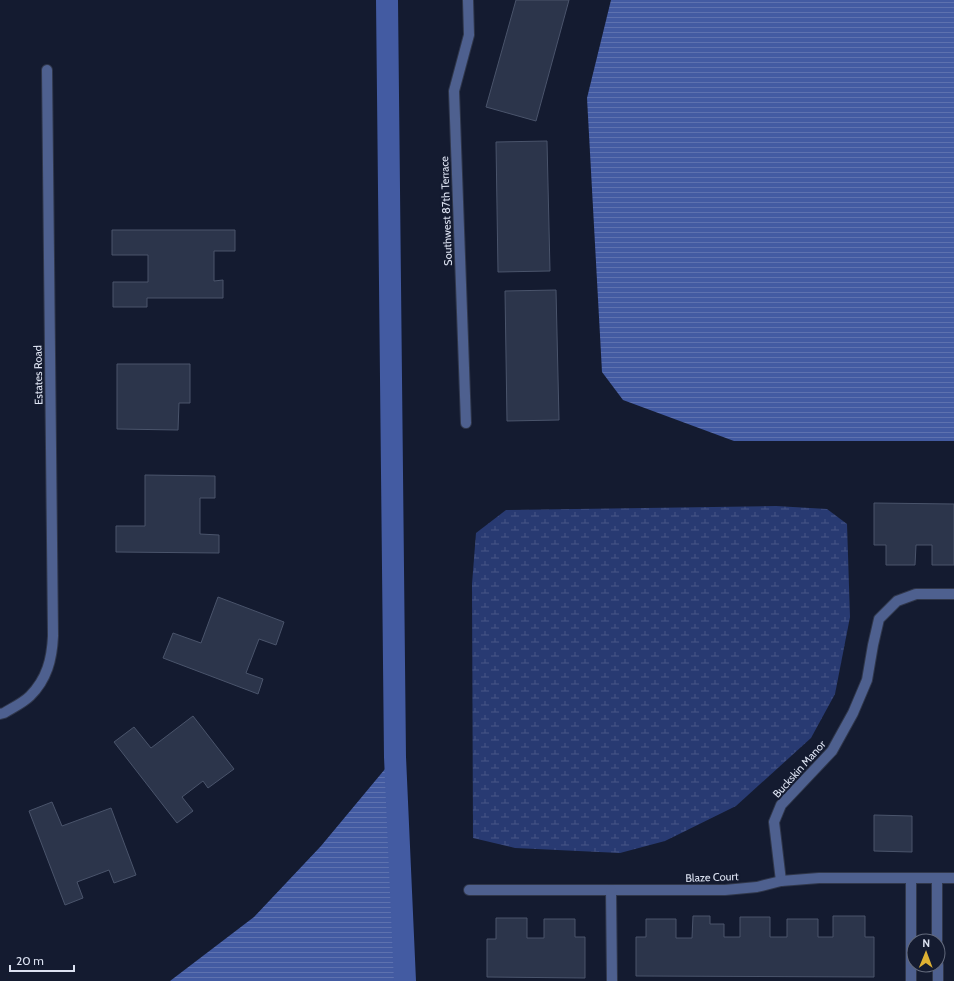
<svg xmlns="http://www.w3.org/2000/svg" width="954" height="981" font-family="Cabin,sans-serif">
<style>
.wetland{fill:url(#wetland-marsh)}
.water{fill:url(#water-rules)}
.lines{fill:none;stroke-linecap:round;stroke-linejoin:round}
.canal{stroke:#435ba2;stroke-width:22}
.building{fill:#2c354b;stroke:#4a546b}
.minor-casing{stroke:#30374b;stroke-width:12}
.minor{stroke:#4e608f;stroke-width:10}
.labels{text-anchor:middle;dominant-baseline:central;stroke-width:4;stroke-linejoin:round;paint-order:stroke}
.street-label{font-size:11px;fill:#dce2f1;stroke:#141b30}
</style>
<defs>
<pattern id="wetland-marsh" width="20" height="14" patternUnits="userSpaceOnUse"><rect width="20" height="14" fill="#283a72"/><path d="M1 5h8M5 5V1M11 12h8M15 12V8" fill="none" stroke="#475687"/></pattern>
<pattern id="water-rules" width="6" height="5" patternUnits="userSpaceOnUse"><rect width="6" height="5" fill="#435ba2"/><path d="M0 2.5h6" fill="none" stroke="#5e72af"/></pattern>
</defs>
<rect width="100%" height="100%" fill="#141b30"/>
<polygon class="wetland" points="776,506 827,509 847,524 850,617 835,694 811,738 736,806 665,841 620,853 515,848 473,838 472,584 476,533 506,510"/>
<g class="water">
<polygon points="611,0 954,0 954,441 734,441 623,400 602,372 587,98"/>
<polygon points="395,757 405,981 170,981 254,917 321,846"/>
</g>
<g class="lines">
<polyline class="canal" points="387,0 395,757 405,981"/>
</g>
<g class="building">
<polygon points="516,0 569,0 536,121 486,107"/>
<polygon points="547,141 550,271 498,272 496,142"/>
<polygon points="112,230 235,230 235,251 214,251 214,281 223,280 223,298 147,298 147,307 113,307 113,282 148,282 148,255 112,255"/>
<polygon points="556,290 559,420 507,421 505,291"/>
<polygon points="117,364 190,364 190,403 179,403 178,430 117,429"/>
<polygon points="145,475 215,476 215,498 200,498 200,534 219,535 219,553 116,552 116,526 145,526"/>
<polygon points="874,503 954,504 954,565 932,565 932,545 916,545 915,565 886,565 886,545 874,545"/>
<polygon points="218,597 284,622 276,645 259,639 246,673 263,679 258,694 163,658 173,633 201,643"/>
<polygon points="193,716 234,769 208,788 203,781 182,797 193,811 177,823 114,742 134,727 151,748"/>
<polygon points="52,802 62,826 111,808 136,875 114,883 109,870 77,882 83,898 65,905 29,811"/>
<polygon points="874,815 912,816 912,852 874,851"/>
<polygon points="693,916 710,916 710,924 724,924 724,937 740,937 740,917 770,917 770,937 787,937 787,919 818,919 818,937 833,937 833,916 865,916 865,937 874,937 874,977 636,976 636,937 646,937 646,919 676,919 676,938 692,938"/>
<polygon points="496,918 527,918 527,938 544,938 544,919 575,919 575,937 585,937 585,978 487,977 487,939 496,939"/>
</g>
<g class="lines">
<g class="minor-casing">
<g id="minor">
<polyline points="466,423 454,91 469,35 468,0"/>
<path d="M 0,714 L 4,713 C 12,708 23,703 30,696 C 47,679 52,659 53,636 L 47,70"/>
<polyline points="911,878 911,981"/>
<polyline points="937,878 937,941"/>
<polyline points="781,881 774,822 781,805 832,751 853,713 867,680 873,645 879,619 897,601 916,594 954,594"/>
<polyline points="469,890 725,890 757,887 781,881 819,878 954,878"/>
<polyline points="611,890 612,981"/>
<polyline points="938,965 938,981"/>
</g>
</g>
<use href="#minor" class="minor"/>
</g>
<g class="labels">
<g class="street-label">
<text transform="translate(446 211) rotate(-92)">Southwest 87th Terrace</text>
<text transform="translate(38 375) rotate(-91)">Estates Road</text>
<text transform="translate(799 769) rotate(-48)">Buckskin Manor</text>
<text transform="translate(712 877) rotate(-2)">Blaze Court</text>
</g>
</g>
<g transform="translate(926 953) rotate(1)"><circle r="19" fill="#141b30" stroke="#646b7d"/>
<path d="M0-3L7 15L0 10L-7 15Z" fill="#deb133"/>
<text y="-6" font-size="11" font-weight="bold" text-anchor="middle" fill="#dce2f1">N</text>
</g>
<path d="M10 965v6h64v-6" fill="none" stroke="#dce2f1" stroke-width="2"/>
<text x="16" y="965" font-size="12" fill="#dce2f1" stroke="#141b30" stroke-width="3" paint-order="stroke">20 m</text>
</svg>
